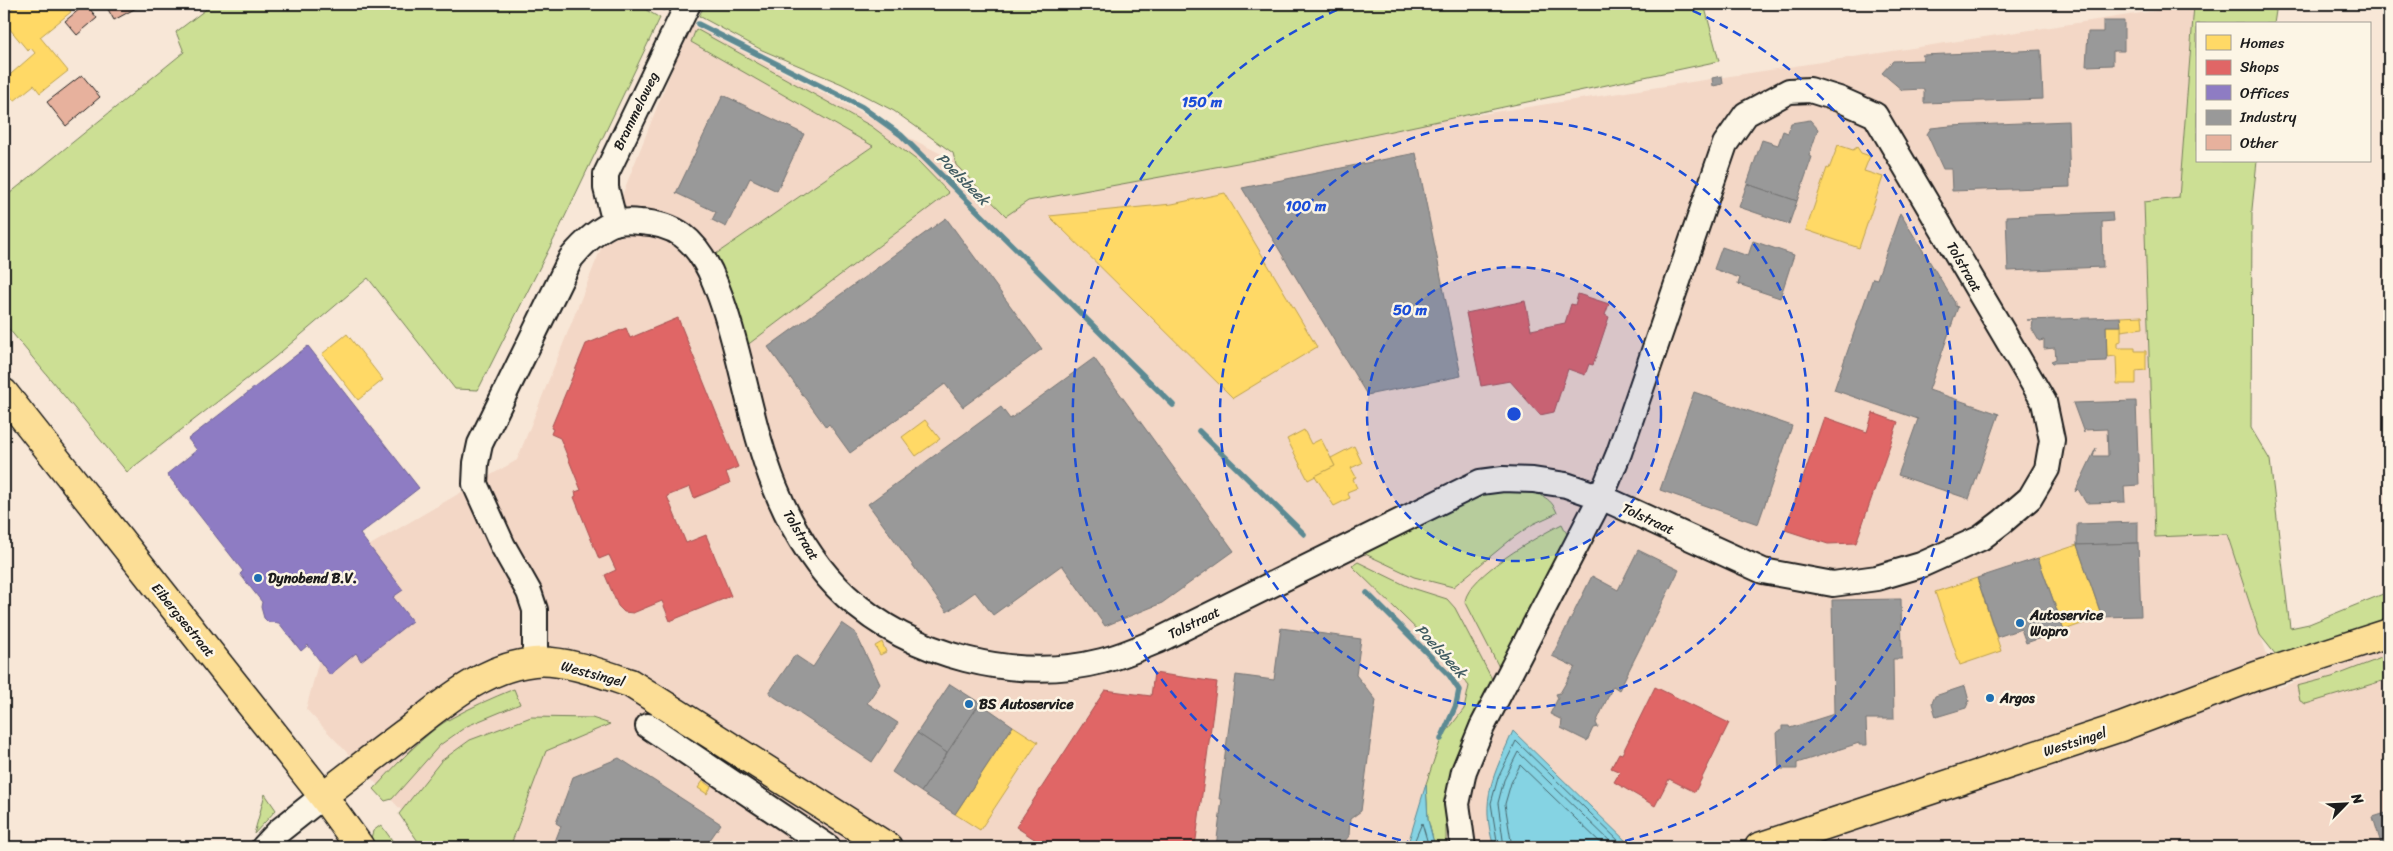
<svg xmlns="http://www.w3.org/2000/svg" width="2393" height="851" font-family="Sriracha,sans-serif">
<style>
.built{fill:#f3d7c6}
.green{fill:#ccdf94;stroke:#747e58}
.water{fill:#85d3e3;stroke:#5b8a93}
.homes{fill:#ffd966;stroke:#bba050}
.shops{fill:#e06666;stroke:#a55050}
.offices{fill:#8e7cc3;stroke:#6c5f91}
.industry{fill:#999;stroke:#747474}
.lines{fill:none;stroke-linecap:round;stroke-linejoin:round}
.shore{stroke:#46656c;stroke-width:1}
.stream{stroke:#5b8a93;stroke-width:5.5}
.building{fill:#e7b19d;stroke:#1c1c1c}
.minor-casing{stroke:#1c1c1c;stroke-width:28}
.major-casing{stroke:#1c1c1c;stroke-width:31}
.minor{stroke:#fcf5e5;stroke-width:24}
.major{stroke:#fcde96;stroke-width:28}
.ring{fill:none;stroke:#1d4ed8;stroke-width:2.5;stroke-dasharray:9 6}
.poi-dot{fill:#1f6fb2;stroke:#fcf5e5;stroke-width:2}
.labels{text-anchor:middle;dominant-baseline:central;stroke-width:5;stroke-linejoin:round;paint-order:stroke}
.street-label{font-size:14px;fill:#1c1c1c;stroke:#fcf5e5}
.poi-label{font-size:14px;font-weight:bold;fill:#1c1c1c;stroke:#fcf5e5;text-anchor:start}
.water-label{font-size:15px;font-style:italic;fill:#415c62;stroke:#fcf5e5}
.centre{fill:#1d4ed8;stroke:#fcf5e5;stroke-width:2.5}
.ring-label{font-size:15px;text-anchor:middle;font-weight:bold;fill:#1d4ed8;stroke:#fcf5e5;stroke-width:5;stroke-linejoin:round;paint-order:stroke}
</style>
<rect width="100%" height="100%" fill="#f8e7d7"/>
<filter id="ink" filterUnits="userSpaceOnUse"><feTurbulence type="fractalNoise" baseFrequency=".02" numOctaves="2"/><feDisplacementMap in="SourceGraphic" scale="10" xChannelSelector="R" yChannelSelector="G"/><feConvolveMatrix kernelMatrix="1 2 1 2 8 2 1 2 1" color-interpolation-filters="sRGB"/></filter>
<g filter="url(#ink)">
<polygon class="built" points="2194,5 2179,199 2144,202 2155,536 2227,533 2278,688 2389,648 2389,847 436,847 306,709 346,559 517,460 690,24 1005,187"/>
<g class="green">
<polygon points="213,4 636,4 660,18 558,231 478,390 455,389 368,278 275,357 127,472 4,323 4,198 184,52 176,32"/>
<polygon points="705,4 1704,4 1719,61 1265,158 1028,201 1006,216 956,165 953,153 894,111 842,84 762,50 699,16"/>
<polygon points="2190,4 2277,4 2274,24 2197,24 2197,161 2257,161 2252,209 2251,428 2270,460 2290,628 2309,624 2383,594 2389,543 2389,618 2276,655 2260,635 2227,534 2155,537 2144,202 2179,198 2194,5"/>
<polygon points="696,29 871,126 918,161 949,193 746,346 713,256 873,146 691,42"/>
<path d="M 1522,489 C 1538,494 1551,496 1557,513 L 1533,524 L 1514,537 L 1453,587 L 1414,577 L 1361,552 L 1463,502 L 1492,491 Z"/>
<path d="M 1562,524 L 1567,534 L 1500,669 L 1465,601 C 1469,575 1538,536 1562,524 Z"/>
<polygon points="1358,562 1409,587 1447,599 1455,608 1493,681 1446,807 1446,847 1435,847 1428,820 1426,784 1441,739 1464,709 1469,686 1450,662 1352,566"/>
<polygon points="2389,655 2389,679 2306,704 2300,701 2297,686 2332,677"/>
<path d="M 514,689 L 520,704 L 467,726 L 440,745 L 392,799 L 385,801 L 374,789 C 394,767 423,735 448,720 C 469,708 492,698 514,689 Z"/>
<polygon points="531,717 592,718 610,724 546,751 510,847 422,847 399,814 441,761 470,740"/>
<polygon points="265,794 276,810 254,834"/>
<polygon points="381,825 397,847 378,847 371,838 373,831"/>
</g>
<g class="water">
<path d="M 1513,731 L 1632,847 L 1494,847 C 1479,798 1494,775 1513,731 Z"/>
<polygon points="1426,784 1428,820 1435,847 1407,847"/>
</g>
<g class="homes">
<polygon points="18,4 65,4 71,12 40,37 68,71 40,93 34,85 14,101 4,87 4,80 35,53 31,48 28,51 4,22 4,15"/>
<polygon points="1838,145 1853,150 1857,147 1861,153 1870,156 1864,171 1883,177 1859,248 1806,230 1827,168 1829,169"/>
<polygon points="1225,193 1317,347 1233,398 1049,216 1172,204"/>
<polygon points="2142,316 2143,328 2121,331 2120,317"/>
<polygon points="2106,326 2121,326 2121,342 2117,343 2117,348 2135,348 2135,351 2146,351 2146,370 2136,371 2136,384 2117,384 2116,356 2107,357"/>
<polygon points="347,334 383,380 358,400 322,354"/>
<polygon points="925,420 940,439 916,456 902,437"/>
<polygon points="1304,430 1311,444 1321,439 1335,466 1308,480 1287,439"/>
<polygon points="1354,446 1362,463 1351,468 1356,477 1353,479 1357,488 1347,492 1350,498 1334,506 1315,476 1335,466 1331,458"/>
<polygon points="2077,545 2102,617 2064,630 2038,558"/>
<polygon points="1977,578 2001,651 1960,665 1935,592"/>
<polygon points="882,642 886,652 880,655 875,646"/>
<polygon points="1013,726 1038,742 980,830 955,814"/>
<polygon points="703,781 711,787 707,794 698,788"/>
</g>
<g class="shops">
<polygon points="1578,294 1609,304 1605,315 1609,317 1593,365 1589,364 1585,375 1568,369 1554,412 1540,415 1510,381 1481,386 1466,313 1525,301 1531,330 1565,323 1571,304 1575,305"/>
<polygon points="678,318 738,467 726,472 730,483 694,498 690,487 667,496 686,543 706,535 731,596 670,621 662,601 633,613 624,612 618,606 605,575 616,570 609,555 599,559 574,497 576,496 575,492 581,490 560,438 551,434 553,429 551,428 586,344 626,328 630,338"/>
<polygon points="1873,413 1898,422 1856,543 1828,544 1785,530 1824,417 1867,432"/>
<polygon points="1154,673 1217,682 1195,847 1055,847 1045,846 1016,827 1105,690 1151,696"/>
<polygon points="1655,687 1729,723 1695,792 1669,779 1655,806 1614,782 1620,772 1611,768 1619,753 1622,754"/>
</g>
<polygon class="offices" points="308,346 419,488 360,534 403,590 393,597 412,621 361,661 356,653 330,675 308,645 301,651 279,623 268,622 264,618 261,607 262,602 240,574 243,571 167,474 197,450 188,439"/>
<g class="industry">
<polygon points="2103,21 2124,21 2124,51 2113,51 2113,65 2086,66 2088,32 2103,32"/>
<polygon points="2041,50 2043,99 1924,103 1924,89 1902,90 1882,73 1893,61 1923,60 1922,55"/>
<polygon points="1722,76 1723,84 1713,86 1712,78"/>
<polygon points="723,95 804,134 777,191 750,178 726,227 712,220 716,212 676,193"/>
<polygon points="1810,120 1818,129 1809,156 1812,157 1797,201 1747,184 1762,140 1778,145 1783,131 1788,133 1791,123"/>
<polygon points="2068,121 2070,187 1952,191 1951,169 1943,169 1927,134 1931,128 1950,126"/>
<polygon points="1416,153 1461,376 1367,395 1242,188"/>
<polygon points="1747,184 1797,201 1789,224 1739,207"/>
<polygon points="2112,212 2113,221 2102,222 2103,267 2008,271 2006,216"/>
<polygon points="1900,213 1955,303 1955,306 1958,307 1929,390 1999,414 1969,499 1898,475 1918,419 1834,390 1873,278 1877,279"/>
<polygon points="946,218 1042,349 963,407 945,384 850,453 829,424 826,427 768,347"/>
<polygon points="1753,241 1794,255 1780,298 1738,284 1740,278 1714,269 1722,247 1748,256"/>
<polygon points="2120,317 2121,326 2106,326 2107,361 2053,363 2051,361 2056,359 2055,348 2044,349 2044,340 2039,341 2032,329 2033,320 2027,320"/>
<polygon points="1094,358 1234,551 1162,603 1105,626 1062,565 993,615 975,592 947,612 868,504 1001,407 1010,419"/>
<polygon points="1694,392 1792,426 1758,524 1660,490"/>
<polygon points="2136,401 2139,485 2124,486 2125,502 2086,503 2078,489 2075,492 2096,448 2093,456 2108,456 2107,429 2084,430 2084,433 2073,403"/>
<polygon points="2138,522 2138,543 2077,545 2077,524"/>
<polygon points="2138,543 2141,616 2102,617 2077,545"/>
<polygon points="1638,550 1679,570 1619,690 1613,686 1596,723 1598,727 1593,728 1587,741 1561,728 1562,720 1550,714 1558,698 1556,694 1560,693 1575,667 1552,656 1592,576 1618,590"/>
<polygon points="2038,558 2064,630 2026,643 2021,629 1997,637 1977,578"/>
<polygon points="1901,599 1902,659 1893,659 1894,719 1866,719 1867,745 1859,745 1859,743 1797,763 1797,769 1779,769 1777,732 1782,730 1782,726 1789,726 1790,728 1834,714 1832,600"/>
<polygon points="842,623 855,632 880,684 867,703 898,723 872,762 769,693 795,655 813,667"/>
<polygon points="1281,628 1361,639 1356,675 1376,700 1361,811 1350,819 1349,836 1340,847 1216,847 1222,799 1219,799 1236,675 1274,680"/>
<polygon points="950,684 980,703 947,753 917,733"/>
<polygon points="1965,686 1969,701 1966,708 1936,717 1932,703 1935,696"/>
<polygon points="980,703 1013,726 955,814 921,792"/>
<polygon points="917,733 947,753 921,792 892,772"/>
<polygon points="619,758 721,824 705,847 549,847 551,842 554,844 561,826 556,823 573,777"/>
<polygon points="2389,812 2389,847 2382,847 2373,817"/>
</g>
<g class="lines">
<g class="shore">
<polyline points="1412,847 1422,823 1429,847"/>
<polyline points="1498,847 1491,803 1498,778 1516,741 1625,847"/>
<polyline points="1504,847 1498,803 1504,780 1518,752 1616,847"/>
<polyline points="1512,847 1505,804 1511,783 1520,765 1605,847"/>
</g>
<g class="stream">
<polyline points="656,4 664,8"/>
<polyline points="698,24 862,107 901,135 1173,405"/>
<polyline points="1199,431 1304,534"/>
<polyline points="1367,593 1449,675 1459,690 1456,705 1441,739"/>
</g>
</g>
<g class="building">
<polygon points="86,4 97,18 77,35 65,21"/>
<polygon points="105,4 136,4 138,7 114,20"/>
<polygon points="82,75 100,97 66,126 47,102"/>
</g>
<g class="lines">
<g class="minor-casing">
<g id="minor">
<polyline points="615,223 606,188 606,174 688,4"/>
<path d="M 535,662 L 535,610 L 529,592 L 503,546 L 475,484 L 476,463 L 480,444 L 571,258 C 582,245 598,229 614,223 C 621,221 633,221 640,222 C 676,224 694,239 710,271 C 741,340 747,418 775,487 C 791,527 815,567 846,596 C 911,656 1016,683 1102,661 C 1122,656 1140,648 1159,640 L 1480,482 L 1503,479 L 1533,480 L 1566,485 L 1601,497 L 1763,571 L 1833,584 L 1877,578 L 1921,565 L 1981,538 L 2002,522 L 2030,498 L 2047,469 L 2052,440 L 2044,402 L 1875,115 L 1839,99 L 1810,90 L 1789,91 L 1746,114 L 1725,144 L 1619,453 L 1601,497 L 1482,727 L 1464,771 L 1457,804 L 1463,847"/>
<polyline points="648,726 828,847"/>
<polyline points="264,847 279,831 323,796"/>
</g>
</g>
<g class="major-casing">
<g id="major">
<polyline points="4,393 323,796 360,847"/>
<path d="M 323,796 C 350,775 377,754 405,733 C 443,703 484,667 534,662 C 563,659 603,674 630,683 L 888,847"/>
<polyline points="1759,847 2121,727 2256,676 2389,633"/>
</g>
</g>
<use href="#minor" class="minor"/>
<use href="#major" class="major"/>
</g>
</g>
<circle cx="1514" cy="414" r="147" fill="#1d4ed8" fill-opacity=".12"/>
<g class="ring">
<circle cx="1514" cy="414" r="147"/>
<circle cx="1514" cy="414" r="294"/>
<path d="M1430 847A441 441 0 0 1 1349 5M1679 5A441 441 0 0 1 1598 847"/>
</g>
<g class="poi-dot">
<circle cx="258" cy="578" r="5"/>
<circle cx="2020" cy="623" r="5"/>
<circle cx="1990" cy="698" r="5"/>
<circle cx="969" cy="704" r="5"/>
</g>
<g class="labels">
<g class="street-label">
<text transform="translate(636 111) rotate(-64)">Brammeloweg</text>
<text transform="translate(1964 267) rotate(60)">Tolstraat</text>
<text transform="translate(1648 519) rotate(25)">Tolstraat</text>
<text transform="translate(801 535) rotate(59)">Tolstraat</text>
<text transform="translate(183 620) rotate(51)">Eibergsestraat</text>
<text transform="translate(1194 623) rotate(-26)">Tolstraat</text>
<text transform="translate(593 674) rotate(15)">Westsingel</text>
<text transform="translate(2075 742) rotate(-18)">Westsingel</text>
</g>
<g class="poi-label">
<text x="268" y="578">Dynobend B.V.</text>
<text x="2030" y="615">Autoservice<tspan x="2030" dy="16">Wopro</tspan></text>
<text x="2000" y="698">Argos</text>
<text x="979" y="704">BS Autoservice</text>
</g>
<g class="water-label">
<text transform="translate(963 179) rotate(45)">Poelsbeek</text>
<text transform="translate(1441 651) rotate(47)">Poelsbeek</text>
</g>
</g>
<circle cx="1514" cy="414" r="8" class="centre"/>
<g class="ring-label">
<text x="1202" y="107">150 m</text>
<text x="1306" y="211">100 m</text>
<text x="1410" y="315">50 m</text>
</g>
<rect width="2393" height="851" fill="none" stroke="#fcf5e5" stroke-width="20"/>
<rect x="10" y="10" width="2373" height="831" fill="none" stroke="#1c1c1c" stroke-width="2" filter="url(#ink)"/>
<rect x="2196" y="22" width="175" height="140" fill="#fcf5e5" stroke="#a29e95"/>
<rect x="2206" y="35" width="25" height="15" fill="#ffd966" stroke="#a29e95"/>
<text x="2240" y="48" font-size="15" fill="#1c1c1c">Homes</text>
<rect x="2206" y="60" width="25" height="15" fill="#e06666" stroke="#a29e95"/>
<text x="2240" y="72" font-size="15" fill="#1c1c1c">Shops</text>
<rect x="2206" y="85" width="25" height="15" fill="#8e7cc3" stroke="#a29e95"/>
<text x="2240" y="98" font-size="15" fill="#1c1c1c">Offices</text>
<rect x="2206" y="110" width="25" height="15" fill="#999999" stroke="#a29e95"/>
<text x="2240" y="122" font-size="15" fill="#1c1c1c">Industry</text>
<rect x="2206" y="135" width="25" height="15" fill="#e7b19d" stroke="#a29e95"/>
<text x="2240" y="148" font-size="15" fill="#1c1c1c">Other</text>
<g transform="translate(2346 804) rotate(66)" stroke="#fcf5e5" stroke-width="4" paint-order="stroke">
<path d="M0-4L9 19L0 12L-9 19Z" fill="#1c1c1c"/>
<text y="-8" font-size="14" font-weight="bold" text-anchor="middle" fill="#1c1c1c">N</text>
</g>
</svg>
